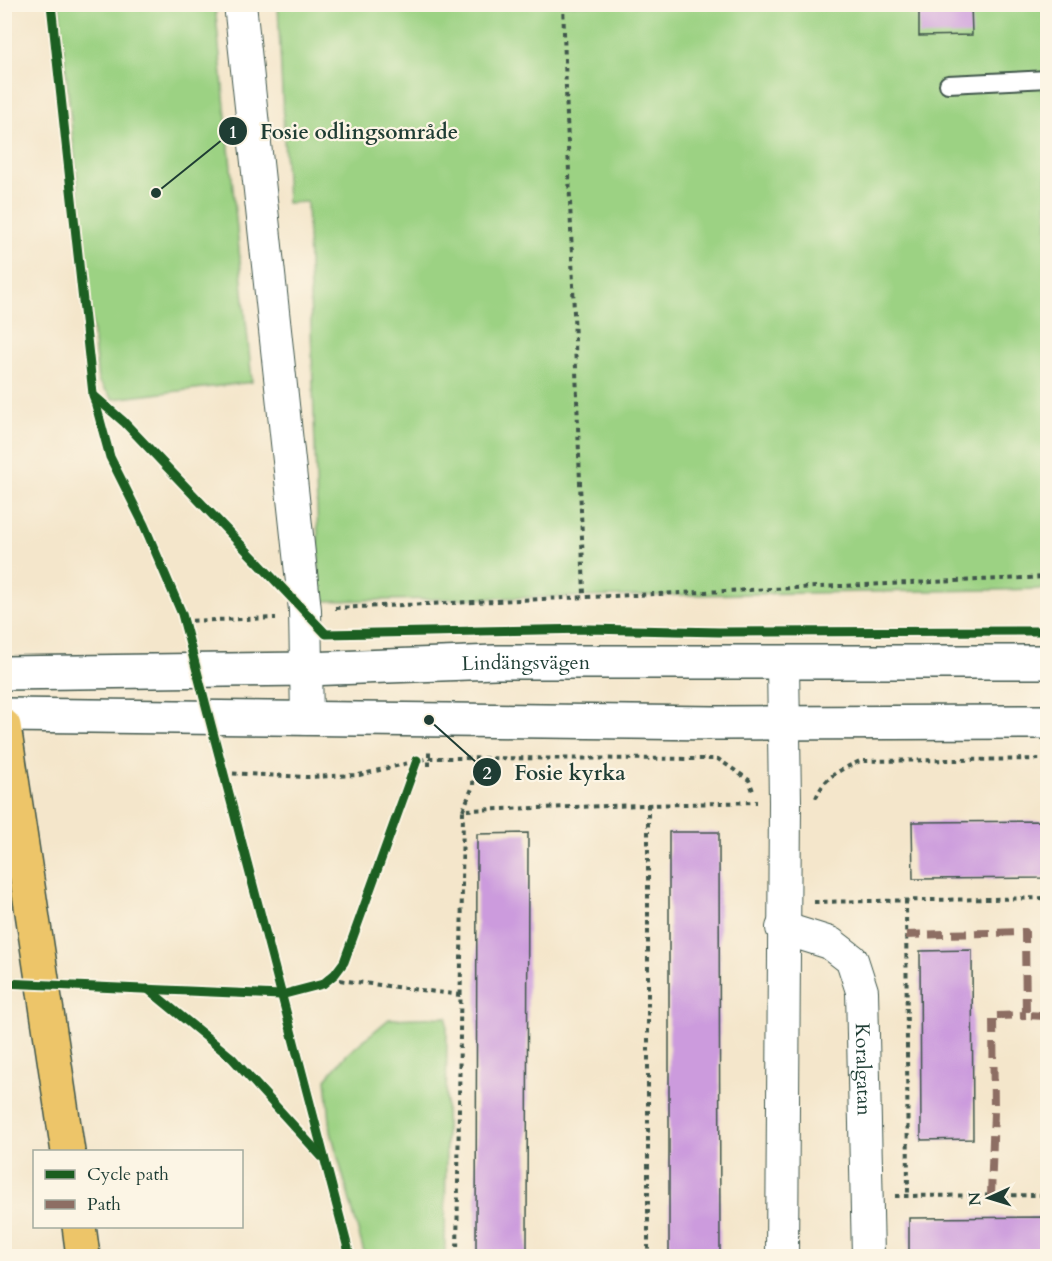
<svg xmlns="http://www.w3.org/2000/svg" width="1052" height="1261" font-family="Cardo,serif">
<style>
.green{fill:#9cd283;stroke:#5e885c;stroke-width:1.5}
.building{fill:#cc9bdd}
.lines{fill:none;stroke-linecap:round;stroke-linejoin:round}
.service-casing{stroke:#3f564b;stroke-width:20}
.minor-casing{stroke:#3f564b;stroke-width:34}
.tertiary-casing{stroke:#3f564b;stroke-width:36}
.motorway-casing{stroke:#3f564b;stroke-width:36}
.path{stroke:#3f564b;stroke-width:4;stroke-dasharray:4.5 4.5;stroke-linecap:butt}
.service{stroke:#fff;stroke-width:16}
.minor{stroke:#fff;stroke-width:32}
.tertiary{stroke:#fff;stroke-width:33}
.motorway{stroke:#edc569;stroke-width:33}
.quiet{stroke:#8d6e63;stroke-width:8;stroke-dasharray:15 8;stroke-linecap:butt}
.cycleway-casing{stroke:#fcf5e5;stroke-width:13}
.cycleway{stroke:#1b5e20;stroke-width:9}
.labels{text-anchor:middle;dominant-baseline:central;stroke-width:4.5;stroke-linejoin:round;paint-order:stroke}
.street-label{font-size:20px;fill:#1f3d34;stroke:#fcf5e5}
.leader{fill:none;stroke:#1f3d34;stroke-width:2}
.callout-dot{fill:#1f3d34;stroke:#fcf5e5;stroke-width:2}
.mark-label{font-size:18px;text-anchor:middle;font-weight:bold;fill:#fff}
.callout-label{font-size:21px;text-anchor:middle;font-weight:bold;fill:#1f3d34;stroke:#fcf5e5;stroke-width:4.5;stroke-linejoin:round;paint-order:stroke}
</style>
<rect width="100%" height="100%" fill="#fcf5e5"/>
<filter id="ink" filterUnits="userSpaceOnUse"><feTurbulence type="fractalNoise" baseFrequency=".0167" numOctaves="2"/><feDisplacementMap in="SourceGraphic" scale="12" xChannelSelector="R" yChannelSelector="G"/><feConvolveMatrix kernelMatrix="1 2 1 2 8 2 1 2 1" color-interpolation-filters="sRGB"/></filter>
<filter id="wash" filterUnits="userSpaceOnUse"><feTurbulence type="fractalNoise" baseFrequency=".008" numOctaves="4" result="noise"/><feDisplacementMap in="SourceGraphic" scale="24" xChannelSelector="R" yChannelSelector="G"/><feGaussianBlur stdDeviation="1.35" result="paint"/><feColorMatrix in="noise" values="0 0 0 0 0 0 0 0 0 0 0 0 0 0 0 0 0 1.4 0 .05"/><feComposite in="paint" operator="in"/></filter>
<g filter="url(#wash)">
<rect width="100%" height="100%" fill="#f4e6cb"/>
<g class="green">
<polygon points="59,5 215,5 252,382 113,399 98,381"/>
<polygon points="278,5 1047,5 1047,589 320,601 307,202 287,203"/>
<polygon points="447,1017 445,1256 365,1256 331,1132 326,1079 346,1055 389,1019"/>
</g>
<g id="blocks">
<g class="building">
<polygon points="919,4 971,4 972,35 919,36"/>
<polygon points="1048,821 1048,878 913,879 912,822"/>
<polygon points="669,832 719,832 720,1256 669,1256"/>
<polygon points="528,833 527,1256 476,1256 477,834"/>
<polygon points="972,950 973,1139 921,1140 920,951"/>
<polygon points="1048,1217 1048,1256 909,1256 909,1218"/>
</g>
</g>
</g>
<g filter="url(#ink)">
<use href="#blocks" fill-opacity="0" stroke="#3f564b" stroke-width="1.5"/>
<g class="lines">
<g class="service-casing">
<polyline id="service" points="948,84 1048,79"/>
</g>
<g class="minor-casing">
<g id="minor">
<polyline points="240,4 305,610 307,719"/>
<path id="s1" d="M 782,928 L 830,943 L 852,960 L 862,991 L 868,1256"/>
<polyline points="782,1256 785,802 783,663"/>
</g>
</g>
<g class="tertiary-casing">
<g id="tertiary">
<path id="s2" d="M 4,673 L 307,669 L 495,662 L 1048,662"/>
<polyline points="4,715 717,723 1048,722"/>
</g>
</g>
<g class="motorway-casing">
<g id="motorway">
<polyline points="4,726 68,1152"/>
<polyline points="79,1226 83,1256"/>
</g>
</g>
<g class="path">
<polyline points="563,4 584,595"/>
<polyline points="335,608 1048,577"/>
<polyline points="183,621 276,618"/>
<polyline points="429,766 429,749"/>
<polyline points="224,773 307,777 359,775 429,758 718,759 749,780 753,791"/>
<path d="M 816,798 C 825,776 840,770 860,761 L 1048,759"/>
<polyline points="648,804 648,1256"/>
<polyline points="463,810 473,786 474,759"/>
<polyline points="906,900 908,1196"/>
<polyline points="814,902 1048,898"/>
<polyline points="331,979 461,995"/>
<polyline points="895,1196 1048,1195"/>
<polyline points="457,1256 463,810 757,802"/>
</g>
<use href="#service" class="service"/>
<use href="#minor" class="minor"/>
<use href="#tertiary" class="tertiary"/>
<use href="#motorway" class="motorway"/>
<g class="quiet">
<polyline points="906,935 1025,932 1026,1015 1048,1016"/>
<polyline points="991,1196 994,1112 993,1016 1026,1015"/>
</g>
<g class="cycleway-casing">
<g id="cycleway">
<polyline points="51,4 93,394 110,457 144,525 182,614 350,1256"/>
<polyline points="93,395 124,422 326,634 589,629 719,632 1048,631"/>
<polyline points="4,983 281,995 323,984 335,974 344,962 417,760"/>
<polyline points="148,989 232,1058 322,1157"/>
</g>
</g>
<use href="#cycleway" class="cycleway"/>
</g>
</g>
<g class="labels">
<g class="street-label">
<text stroke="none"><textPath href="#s2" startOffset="522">Lindängsvägen</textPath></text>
<text stroke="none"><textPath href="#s1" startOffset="189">Koralgatan</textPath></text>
</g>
</g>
<path class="leader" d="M156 193L233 131M429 720L487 772"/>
<g class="callout-dot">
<circle cx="156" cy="193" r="6"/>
<circle cx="429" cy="720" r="6"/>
<circle cx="233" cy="131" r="15"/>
<circle cx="487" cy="772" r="15"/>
</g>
<g class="mark-label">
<text x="233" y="138">1</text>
<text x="487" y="779">2</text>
</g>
<g class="callout-label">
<text x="359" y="139">Fosie odlingsområde</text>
<text x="570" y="780">Fosie kyrka</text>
</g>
<rect width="1052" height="1261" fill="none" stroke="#fcf5e5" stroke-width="24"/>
<rect x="33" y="1150" width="210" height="78" fill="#fcf5e5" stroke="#a4ab9e" stroke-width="1.5"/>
<rect x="45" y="1170" width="30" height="9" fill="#1b5e20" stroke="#a4ab9e" stroke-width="1.5"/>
<text x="87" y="1180" font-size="18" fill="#1f3d34">Cycle path</text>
<rect x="45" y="1200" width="30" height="9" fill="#8d6e63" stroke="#a4ab9e" stroke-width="1.5"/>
<text x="87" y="1210" font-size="18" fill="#1f3d34">Path</text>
<g transform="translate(989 1198) rotate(266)" stroke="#fcf5e5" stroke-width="4.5" paint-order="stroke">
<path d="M0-4.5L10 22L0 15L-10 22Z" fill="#1f3d34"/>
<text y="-9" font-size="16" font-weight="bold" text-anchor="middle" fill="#1f3d34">N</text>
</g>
</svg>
